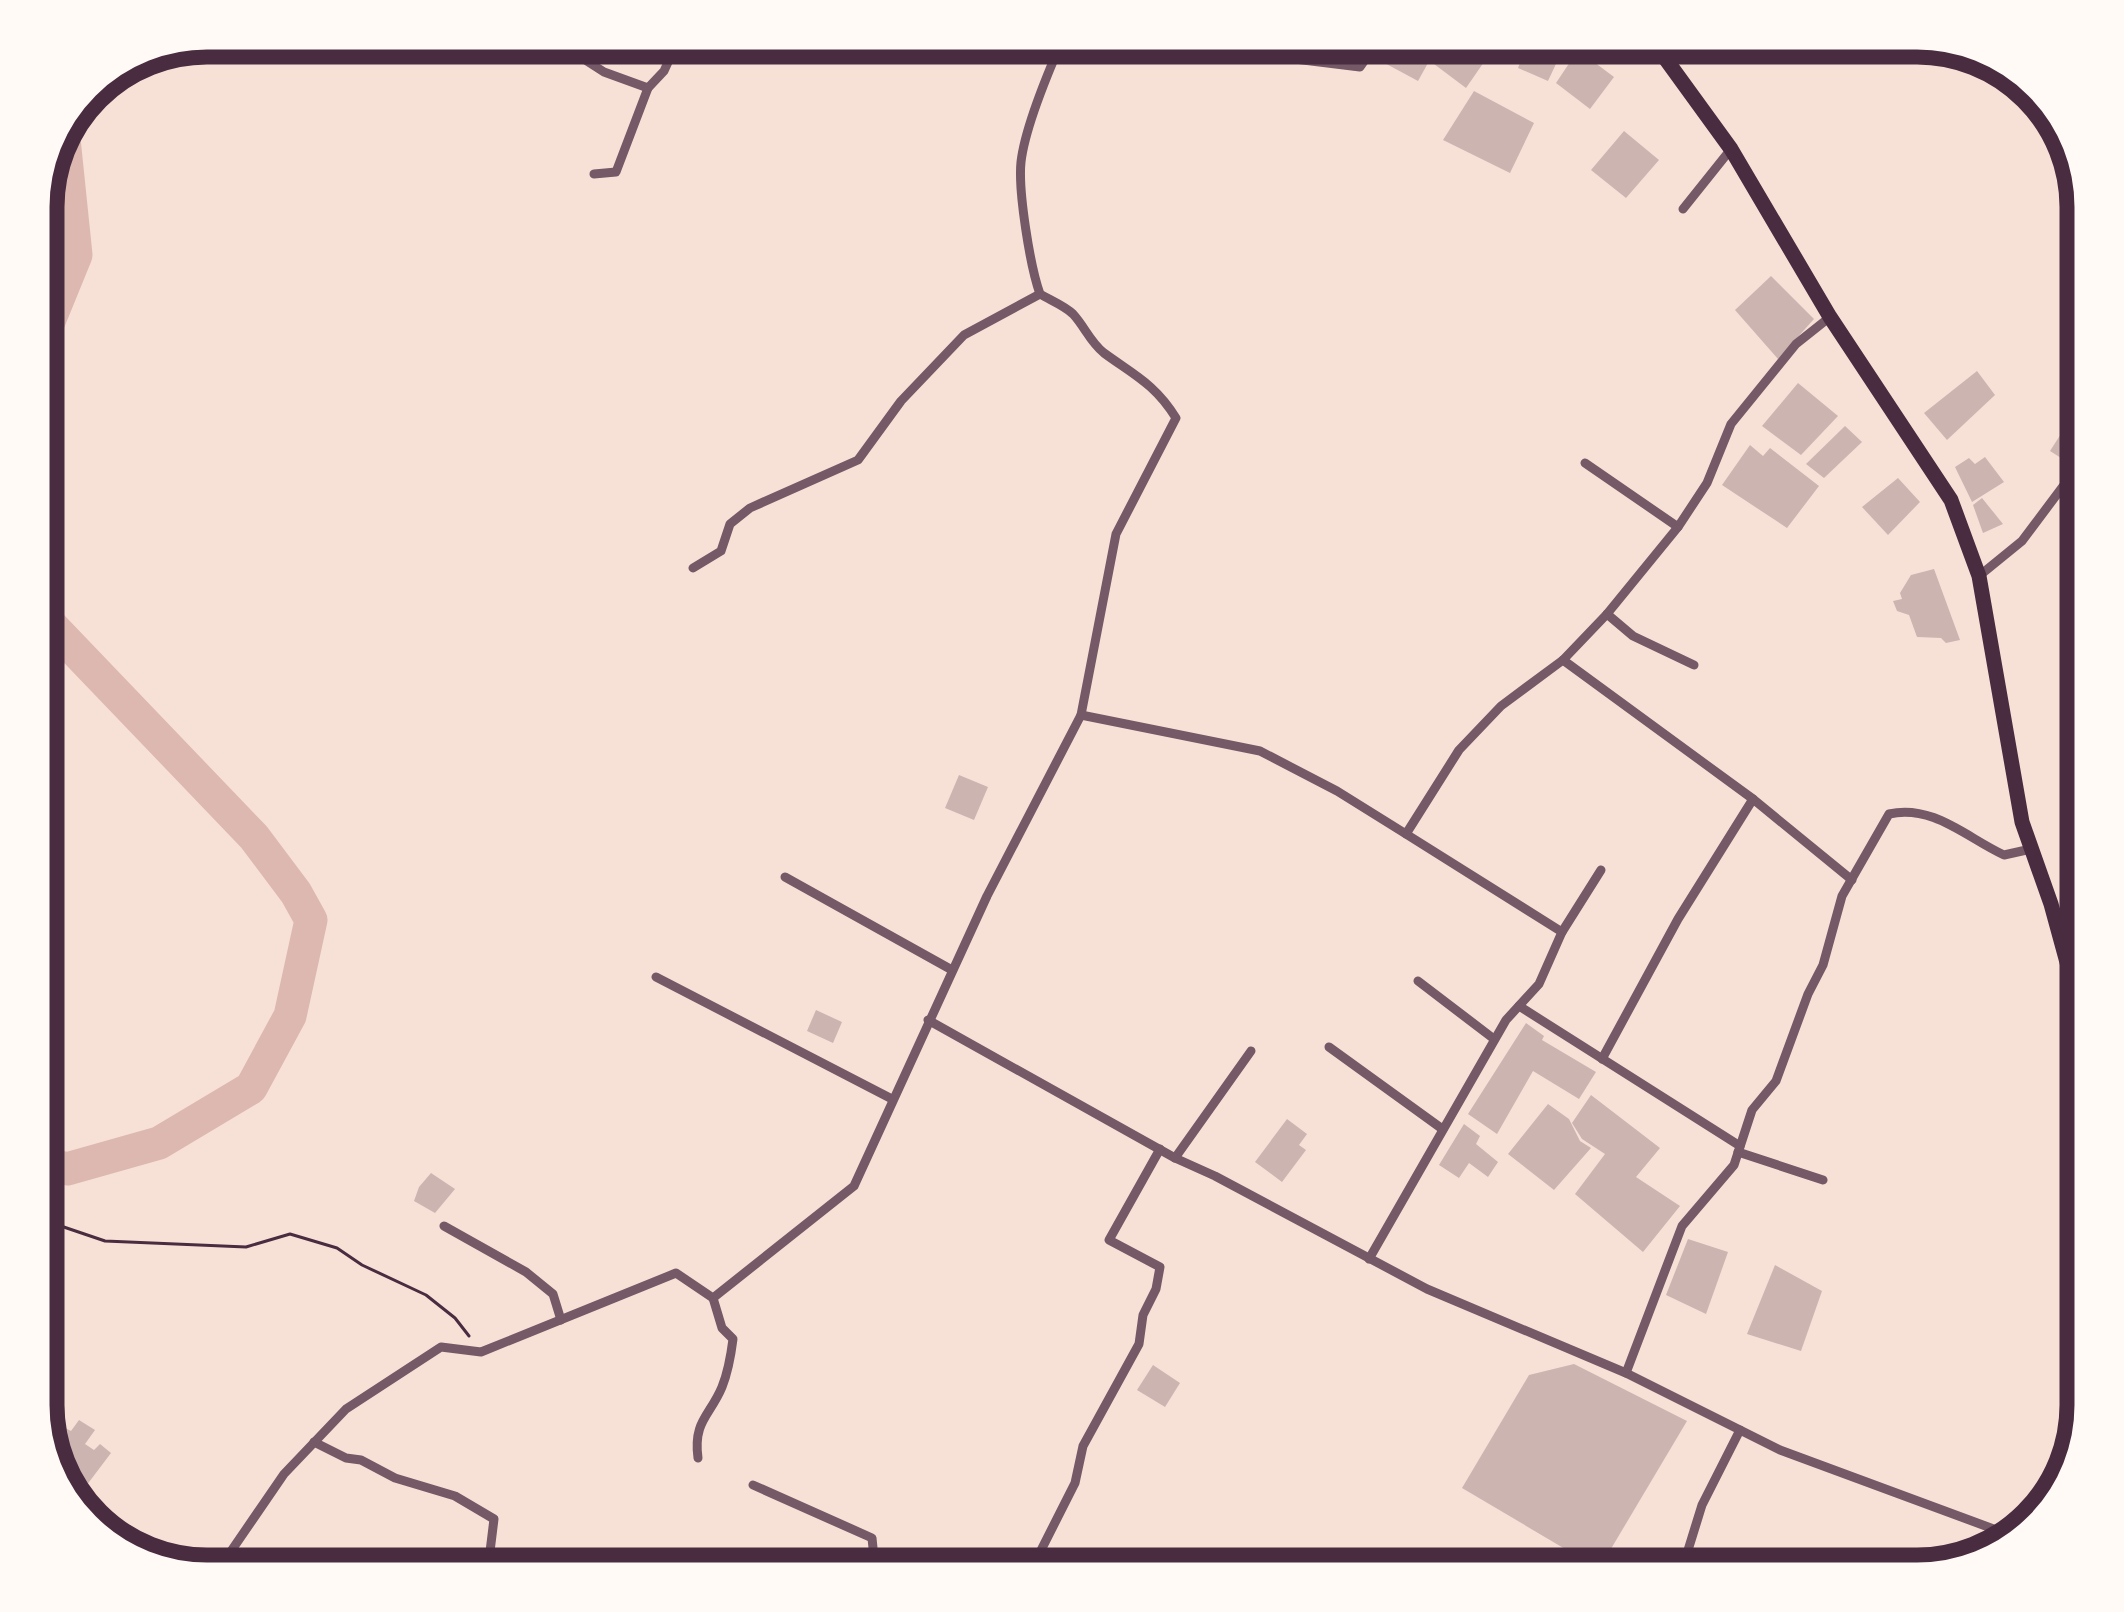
<svg xmlns="http://www.w3.org/2000/svg" width="2124" height="1612" font-family="Rubik,sans-serif">
<style>
.lines{fill:none;stroke-linecap:round;stroke-linejoin:round}
.river{stroke:#dcb8b0;stroke-width:33}
.building{fill:#ccb4b1}
.path{stroke:#4a2c40;stroke-width:3}
.minor{stroke:#755966;stroke-width:9}
.trunk{stroke:#4a2c40;stroke-width:15}
.rim{fill:none;stroke:#4a2c40;stroke-width:15}
</style>
<rect width="100%" height="100%" fill="#f7e1d7"/>
<g class="lines">
<g class="river">
<polyline points="36,353 76,255 64,139"/>
<polyline points="36,1160 67,1169 159,1143 251,1088 290,1016 311,920 296,893 254,837 44,618 36,603"/>
</g>
</g>
<g class="building">
<polygon points="1392,36 1421,36 1438,45 1418,81 1379,60"/>
<polygon points="1449,36 1502,36 1466,88 1434,64"/>
<polygon points="1530,36 1569,36 1548,81 1518,68"/>
<polygon points="1578,50 1614,77 1590,109 1556,83"/>
<polygon points="1474,91 1534,123 1510,173 1443,140"/>
<polygon points="1624,131 1659,160 1626,198 1591,170"/>
<polygon points="1771,276 1814,319 1778,359 1735,310"/>
<polygon points="1977,371 1995,395 1947,440 1924,413"/>
<polygon points="1798,383 1838,416 1801,455 1762,426"/>
<polygon points="1845,426 1862,442 1824,478 1806,464"/>
<polygon points="2066,426 2084,439 2069,463 2050,451"/>
<polygon points="1750,445 1763,456 1770,448 1819,486 1787,528 1722,485"/>
<polygon points="1985,457 2004,482 1972,502 1955,467 1969,458 1975,464"/>
<polygon points="1898,478 1920,502 1888,535 1862,507"/>
<polygon points="1982,498 2003,524 1983,533 1973,505"/>
<polygon points="1934,569 1960,640 1946,643 1941,638 1917,637 1909,615 1897,611 1893,601 1902,599 1900,593 1911,575"/>
<polygon points="959,775 988,787 974,820 945,808"/>
<polygon points="816,1010 842,1022 833,1043 807,1031"/>
<polygon points="1526,1023 1544,1036 1542,1040 1596,1072 1579,1099 1533,1071 1497,1134 1468,1114"/>
<polygon points="1591,1095 1660,1148 1636,1177 1680,1206 1643,1252 1575,1194 1605,1154 1582,1139 1572,1123"/>
<polygon points="1548,1104 1569,1119 1580,1141 1591,1148 1554,1190 1508,1154"/>
<polygon points="1287,1119 1307,1134 1299,1145 1306,1150 1282,1182 1255,1162"/>
<polygon points="1464,1124 1480,1136 1476,1144 1498,1162 1488,1177 1469,1163 1459,1178 1439,1165"/>
<polygon points="431,1173 455,1189 435,1213 414,1201 419,1187"/>
<polygon points="1688,1239 1728,1252 1706,1314 1666,1295"/>
<polygon points="1775,1265 1822,1291 1801,1351 1747,1334"/>
<polygon points="1574,1364 1687,1421 1599,1569 1462,1488 1529,1375"/>
<polygon points="1153,1365 1180,1383 1165,1407 1137,1390"/>
<polygon points="56,1414 65,1421 63,1427 71,1431 79,1420 95,1430 85,1444 94,1450 100,1444 111,1453 83,1490 50,1467 41,1434"/>
</g>
<g class="lines">
<polyline class="path" points="36,1225 49,1222 105,1241 246,1247 290,1234 337,1248 362,1265 426,1295 455,1318 469,1336"/>
<g class="minor">
<polyline points="548,36 604,72 648,88 664,71 680,36"/>
<polyline points="706,36 765,54 777,36"/>
<path d="M 1064,36 C 1049,70 1025,127 1021,162 C 1018,191 1030,266 1040,294 C 1050,300 1065,306 1073,314 C 1085,327 1090,342 1104,353 C 1134,375 1155,384 1176,418 L 1116,534 L 1081,715"/>
<polyline points="1206,48 1360,67 1382,36"/>
<polyline points="594,174 616,172 648,88"/>
<polyline points="1683,209 1731,149"/>
<polyline points="1585,463 1678,527"/>
<polyline points="693,568 721,551 730,524 750,508 858,460 901,401 964,335 1040,294"/>
<polyline points="1979,576 2022,541 2088,453"/>
<polyline points="1607,614 1633,636 1694,665"/>
<polyline points="1563,660 1753,799"/>
<polyline points="785,877 952,970"/>
<polyline points="1562,932 1601,870"/>
<polyline points="656,977 892,1099"/>
<polyline points="1418,981 1494,1039"/>
<polyline points="1519,1006 1740,1146"/>
<polyline points="928,1020 1175,1158 1215,1176 1427,1289 1626,1373 1780,1450 2018,1538"/>
<polyline points="1329,1047 1441,1128"/>
<polyline points="1602,1059 1678,919 1753,799 1852,880"/>
<polyline points="1738,1152 1823,1180"/>
<polyline points="1175,1158 1251,1051"/>
<polyline points="444,1226 526,1272 553,1294 561,1320"/>
<polyline points="1369,1259 1506,1020 1539,984 1562,932 1406,834"/>
<path d="M 1626,1373 L 1682,1226 L 1734,1165 L 1752,1110 L 1776,1081 L 1808,994 L 1823,965 L 1842,896 L 1889,814 C 1933,804 1967,838 2004,855 L 2031,849"/>
<polyline points="314,1442 346,1458 361,1460 395,1478 455,1496 494,1519 487,1576"/>
<path d="M 698,1458 C 693,1421 710,1416 722,1387 C 728,1372 731,1355 733,1339 L 722,1328 L 713,1298"/>
<polyline points="753,1485 872,1538 874,1558 863,1576"/>
<polyline points="874,1558 912,1576"/>
<polyline points="214,1576 284,1474 346,1409 441,1347 481,1352 676,1273 713,1298 854,1186 987,896 1081,715 1260,751 1337,791 1406,834 1459,750 1501,706 1563,660 1607,614 1678,527 1707,483 1731,424 1796,344 1830,317"/>
<polyline points="1028,1576 1075,1483 1083,1446 1139,1344 1143,1315 1156,1289 1160,1267 1109,1240 1160,1149"/>
<polyline points="1680,1576 1702,1505 1740,1430"/>
</g>
<polyline class="trunk" points="1649,36 1731,149 1830,317 1951,500 1979,576 2022,822 2051,904 2088,1039"/>
</g>
<path d="M0 0H2124V1612H0ZM207 57H1917A150 150 0 0 1 2067 207V1405A150 150 0 0 1 1917 1555H207A150 150 0 0 1 57 1405V207A150 150 0 0 1 207 57Z" fill="#fffaf5" fill-rule="evenodd"/>
<path class="rim" d="M207 57H1917A150 150 0 0 1 2067 207V1405A150 150 0 0 1 1917 1555H207A150 150 0 0 1 57 1405V207A150 150 0 0 1 207 57Z"/>
</svg>
